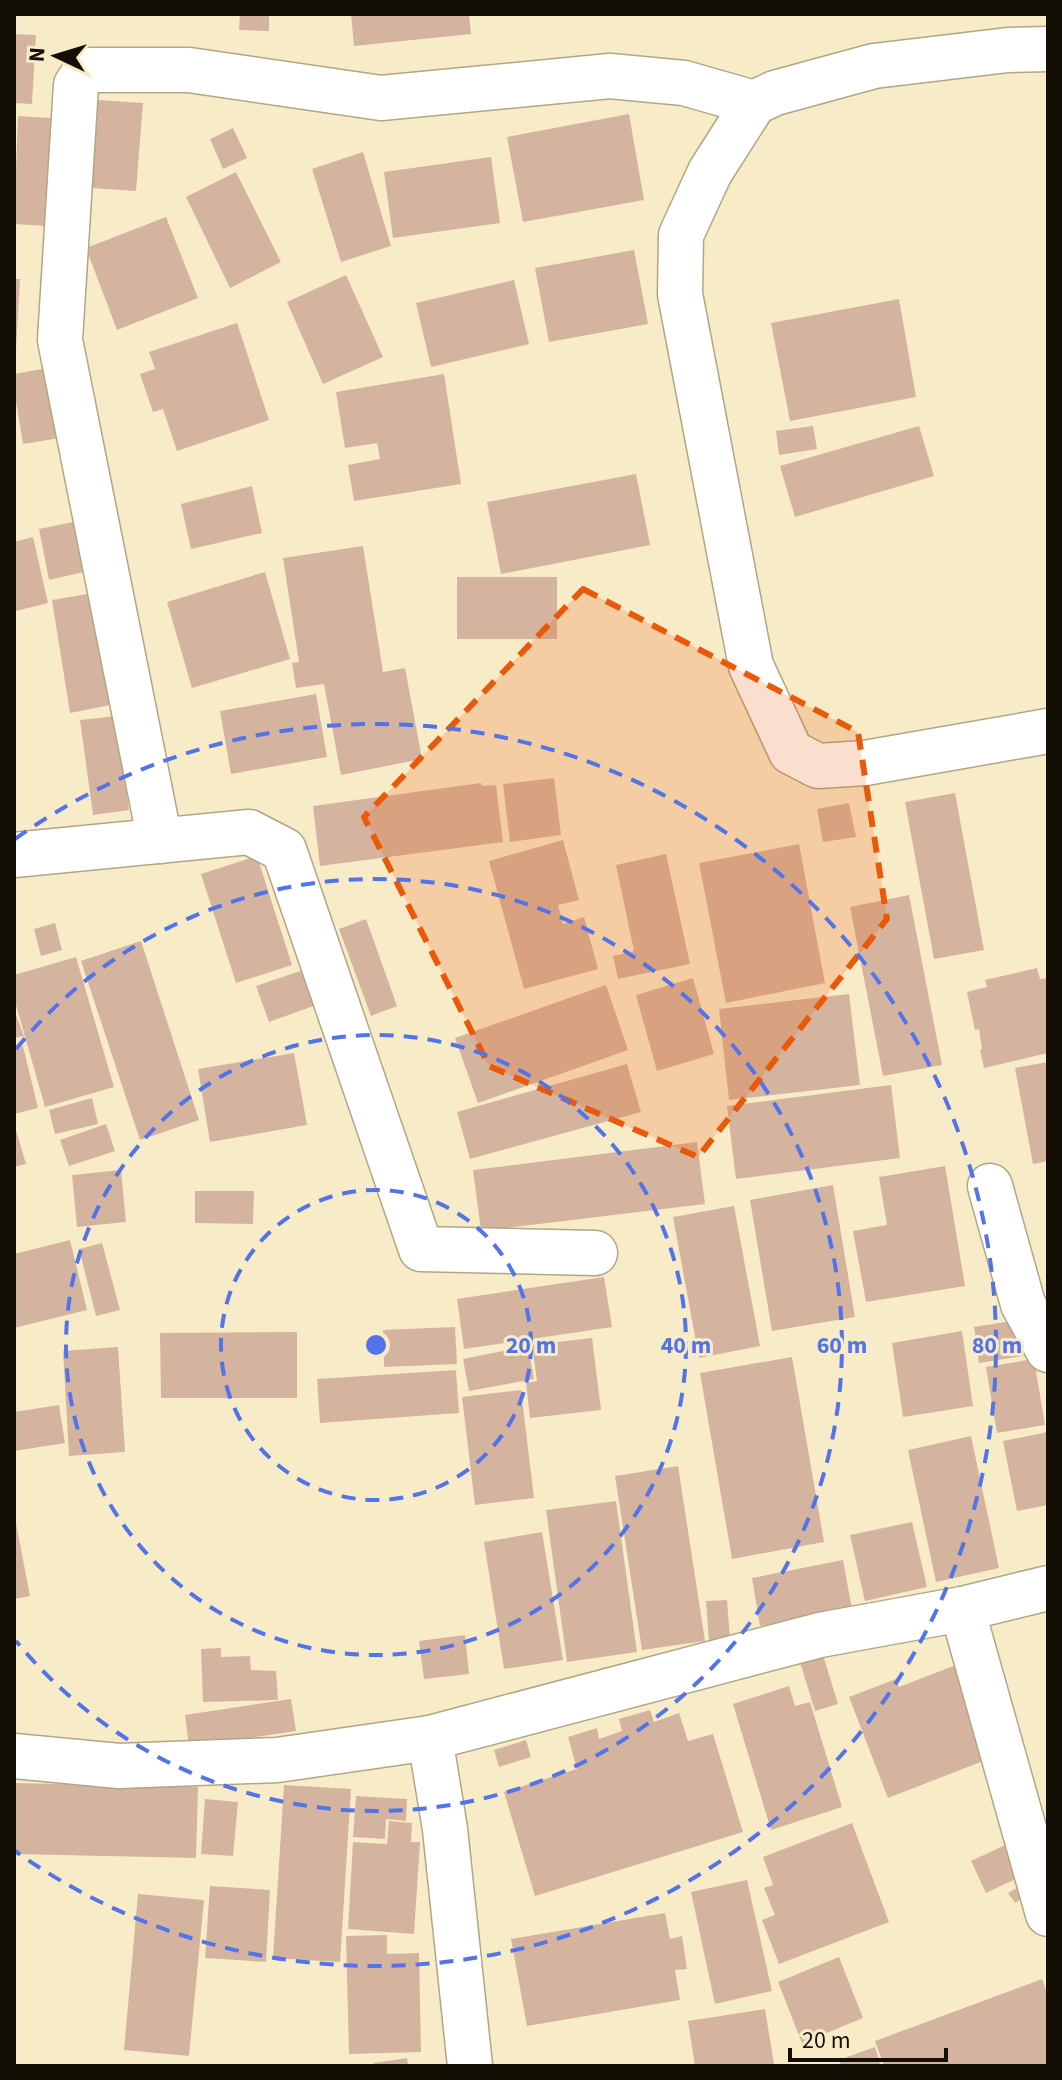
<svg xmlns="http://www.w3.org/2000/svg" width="1062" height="2080" font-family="'Source Sans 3',sans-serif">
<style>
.building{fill:#d5b49f}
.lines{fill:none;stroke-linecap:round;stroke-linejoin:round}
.minor-casing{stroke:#b1a685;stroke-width:47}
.minor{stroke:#fff;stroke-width:44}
.marked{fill:#e8590c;fill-opacity:0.2;stroke:#e8590c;stroke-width:6;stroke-dasharray:16 10;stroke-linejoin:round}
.ring{fill:none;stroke:#5274e8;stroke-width:4;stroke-dasharray:14 10}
.centre{fill:#5274e8;stroke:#f8ecc8;stroke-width:4}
.ring-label{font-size:24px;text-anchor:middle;font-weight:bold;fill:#5274e8;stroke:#f8ecc8;stroke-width:6;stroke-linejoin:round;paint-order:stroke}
</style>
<rect width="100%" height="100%" fill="#f8ecc8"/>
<g class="building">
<polygon points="240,14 269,14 269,31 239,30"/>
<polygon points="351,14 469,14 471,34 354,46"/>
<polygon points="14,34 36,35 32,104 14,103"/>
<polygon points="83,99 143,103 136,191 76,187"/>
<polygon points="629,114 644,200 523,222 507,137"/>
<polygon points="18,116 66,119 61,227 14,224"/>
<polygon points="233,128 247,158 223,169 210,139"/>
<polygon points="363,152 391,246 341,262 312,169"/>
<polygon points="491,157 500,223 393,238 384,172"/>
<polygon points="236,172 281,262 230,288 186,197"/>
<polygon points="166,217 198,298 117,330 86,248"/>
<polygon points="634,250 648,324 549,342 535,268"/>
<polygon points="346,275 383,357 323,384 287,302"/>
<polygon points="14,279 20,279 16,350 14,350"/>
<polygon points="514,280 529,344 431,367 416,303"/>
<polygon points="899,299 916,397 790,421 771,323"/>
<polygon points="237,323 269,420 177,451 163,409 153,412 140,374 155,369 149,352"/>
<polygon points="48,368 60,438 23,444 14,389 14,374"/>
<polygon points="444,374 461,484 354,501 348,465 380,459 377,443 345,448 336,392"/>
<polygon points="813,426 817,449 779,455 776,431"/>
<polygon points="919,426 934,476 795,517 780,466"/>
<polygon points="636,474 650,545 501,574 487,502"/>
<polygon points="252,486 262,533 191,549 181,504"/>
<polygon points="78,521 88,571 49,580 39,529"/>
<polygon points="33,537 48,603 16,611 14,604 14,542"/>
<polygon points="363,546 383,672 405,668 422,759 341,775 324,684 296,688 292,663 299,662 283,558"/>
<polygon points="265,572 290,659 192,688 167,602"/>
<rect x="457" y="577" width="100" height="62"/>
<polygon points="93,593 111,705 70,713 52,600"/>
<polygon points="316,694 327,757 231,774 220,711"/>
<polygon points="116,716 129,810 93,815 80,720"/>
<polygon points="554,778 561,835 510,842 503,784"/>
<polygon points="481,783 482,786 496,785 503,842 320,866 313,806"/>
<polygon points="955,793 984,950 934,959 905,802"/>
<polygon points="849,803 856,837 823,842 817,809"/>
<polygon points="563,840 579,900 558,905 563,924 584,917 598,969 524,989 489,861"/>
<polygon points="799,844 825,983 726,1003 699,863"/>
<polygon points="666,854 690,964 618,979 613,956 634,951 616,865"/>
<polygon points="257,856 292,965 236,983 201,874"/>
<polygon points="909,895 942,1065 883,1076 850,907"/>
<polygon points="366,919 397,1006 371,1016 339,929"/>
<polygon points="55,923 62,950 41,956 34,929"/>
<polygon points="141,941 199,1120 140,1140 81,961"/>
<polygon points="76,957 114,1087 45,1107 14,998 14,975"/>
<polygon points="1037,968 1040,979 1048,978 1048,1053 984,1068 980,1050 982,1049 979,1029 975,1030 967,992 987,987 985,980"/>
<polygon points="306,969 319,1004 269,1022 256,986"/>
<polygon points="693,978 714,1054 657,1071 636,995"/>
<polygon points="606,985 628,1050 478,1103 455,1038"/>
<polygon points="849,994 860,1085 729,1100 719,1009"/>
<polygon points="14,1009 24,1036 14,1038"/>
<polygon points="23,1046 38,1108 14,1114 14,1048"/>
<polygon points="294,1053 307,1125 210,1142 198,1069"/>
<polygon points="1048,1062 1048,1161 1033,1164 1015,1068"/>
<polygon points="627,1064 641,1112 470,1159 457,1112"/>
<polygon points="891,1085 900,1158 736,1179 727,1106"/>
<polygon points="92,1098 98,1124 55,1134 49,1110"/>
<polygon points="14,1123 26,1164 14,1167"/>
<polygon points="106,1124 115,1151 69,1166 60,1140"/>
<polygon points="697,1142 705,1204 481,1231 473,1170"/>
<polygon points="945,1166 965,1286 866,1302 853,1231 887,1225 879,1177"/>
<polygon points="121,1170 126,1222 77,1227 72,1175"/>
<polygon points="833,1185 855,1317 772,1331 750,1200"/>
<polygon points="195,1191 254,1191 253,1224 195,1223"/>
<polygon points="734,1206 760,1346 699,1358 673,1217"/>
<polygon points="70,1240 87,1310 14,1328 14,1254"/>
<polygon points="102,1243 120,1310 96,1316 79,1249"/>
<polygon points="604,1277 612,1327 464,1349 457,1299"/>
<polygon points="1024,1319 1029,1355 979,1363 974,1327"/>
<polygon points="455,1327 457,1364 384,1367 383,1330"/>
<polygon points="962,1331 973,1406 903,1417 892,1343"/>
<polygon points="297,1332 297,1398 161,1398 160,1333"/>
<polygon points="592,1338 601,1410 530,1418 526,1383 537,1381 532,1345"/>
<polygon points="528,1346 534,1379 469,1391 463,1359"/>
<polygon points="118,1347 125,1452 69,1456 63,1351"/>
<polygon points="792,1357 824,1542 732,1559 700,1373"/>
<polygon points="1034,1359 1045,1425 997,1433 986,1367"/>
<polygon points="456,1370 459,1413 320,1423 317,1379"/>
<polygon points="521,1390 534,1498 475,1505 462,1397"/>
<polygon points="59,1405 65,1443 14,1451 14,1412"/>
<polygon points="1048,1432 1048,1505 1017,1511 1003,1441"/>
<polygon points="971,1436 999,1568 936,1582 908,1450"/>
<polygon points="678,1466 705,1641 642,1650 615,1476"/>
<polygon points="616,1501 637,1652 567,1662 546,1510"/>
<polygon points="15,1518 30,1596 14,1599 14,1519"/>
<polygon points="912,1522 927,1587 865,1601 850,1535"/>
<polygon points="542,1532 563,1660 504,1669 484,1542"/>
<polygon points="843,1560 852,1609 760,1626 752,1578"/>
<polygon points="727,1600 730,1639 709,1641 706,1601"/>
<polygon points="465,1635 469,1674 424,1679 419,1641"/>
<polygon points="221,1648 221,1657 250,1656 251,1670 276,1671 278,1700 203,1702 201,1649"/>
<polygon points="823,1655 838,1704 815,1711 800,1662"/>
<polygon points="956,1665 991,1758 888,1798 849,1697 896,1679 899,1687"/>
<polygon points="789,1686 795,1706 810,1702 842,1807 771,1830 733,1704"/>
<polygon points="291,1699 296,1731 189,1747 185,1715"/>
<polygon points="650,1710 654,1722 679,1713 688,1741 713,1734 743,1832 535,1896 504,1792 577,1769 568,1737 597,1728 599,1739 622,1731 619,1719"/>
<polygon points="526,1740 531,1757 499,1767 494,1750"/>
<polygon points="14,1783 198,1787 196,1858 14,1854"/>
<polygon points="284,1785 351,1789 340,1962 273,1958"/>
<polygon points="356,1796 407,1799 406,1821 386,1819 385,1839 353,1837"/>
<polygon points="205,1799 238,1802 233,1856 201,1854"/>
<polygon points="389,1821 412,1823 411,1842 420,1842 414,1934 348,1929 353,1842 387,1844"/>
<polygon points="852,1823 889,1922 779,1964 762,1920 775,1915 764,1888 773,1885 763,1857"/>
<polygon points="1016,1840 1031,1872 986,1893 971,1861"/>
<polygon points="1032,1879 1037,1889 1015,1903 1008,1893"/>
<polygon points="747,1880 772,1991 715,2004 691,1892"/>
<polygon points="210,1886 270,1890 266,1962 205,1958"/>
<polygon points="138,1894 204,1900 189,2056 124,2050"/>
<polygon points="665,1913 670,1939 682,1936 687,1969 675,1970 680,2000 527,2026 511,1939"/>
<polygon points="387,1935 387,1954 419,1953 421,2052 349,2054 346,1936"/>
<polygon points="839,1957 863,2018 802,2043 778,1982"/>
<polygon points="1042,1979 1048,1995 1048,2066 884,2066 875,2041"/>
<polygon points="765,2009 774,2064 764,2066 695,2066 688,2021"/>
<polygon points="875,2047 881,2066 841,2066 839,2060"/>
<polygon points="407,2058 408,2066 374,2066 374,2063"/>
</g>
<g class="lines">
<g class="minor-casing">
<g id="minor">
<polyline points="1048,49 1008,50 874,66 775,93 754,103 710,172 681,235 680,294 751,666 791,752 818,766 865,763 1048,731"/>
<polyline points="160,841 60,340 76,85 86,70 189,70 381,98 610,76 684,83 754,103"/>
<polyline points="14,855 249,832 284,850 421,1249 595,1253"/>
<polyline points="990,1186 1023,1304 1048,1350"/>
<polyline points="962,1609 1048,1914"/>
<polyline points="430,1738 445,1829 470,2066"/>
<polyline points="14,1756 119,1766 277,1760 430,1738 820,1635 962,1609 1048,1588"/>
</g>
</g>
<use href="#minor" class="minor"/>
</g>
<path class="marked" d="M 583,589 L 858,732 L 887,919 L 698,1157 L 489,1066 L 364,817 Z"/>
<g class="ring">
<circle cx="376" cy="1345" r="155"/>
<circle cx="376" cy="1345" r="310"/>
<path d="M16 1049A466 466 0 1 1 16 1641"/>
<path d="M15 839A621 621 0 1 1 15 1851"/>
</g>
<circle cx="376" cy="1345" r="12" class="centre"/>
<g class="ring-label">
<text x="531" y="1353">20 m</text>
<text x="686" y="1353">40 m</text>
<text x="842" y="1353">60 m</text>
<text x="997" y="1353">80 m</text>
</g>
<rect width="1062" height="2080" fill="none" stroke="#140f04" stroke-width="32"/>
<g transform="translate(56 56) rotate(274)" stroke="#f8ecc8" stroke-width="6" paint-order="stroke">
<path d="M0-6L14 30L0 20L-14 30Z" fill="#140f04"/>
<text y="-12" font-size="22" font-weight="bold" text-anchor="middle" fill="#140f04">N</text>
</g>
<path d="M790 2048v12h156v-12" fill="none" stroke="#140f04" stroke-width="4"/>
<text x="802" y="2048" font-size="24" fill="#140f04" stroke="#f8ecc8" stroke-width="6" paint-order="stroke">20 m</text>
</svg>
